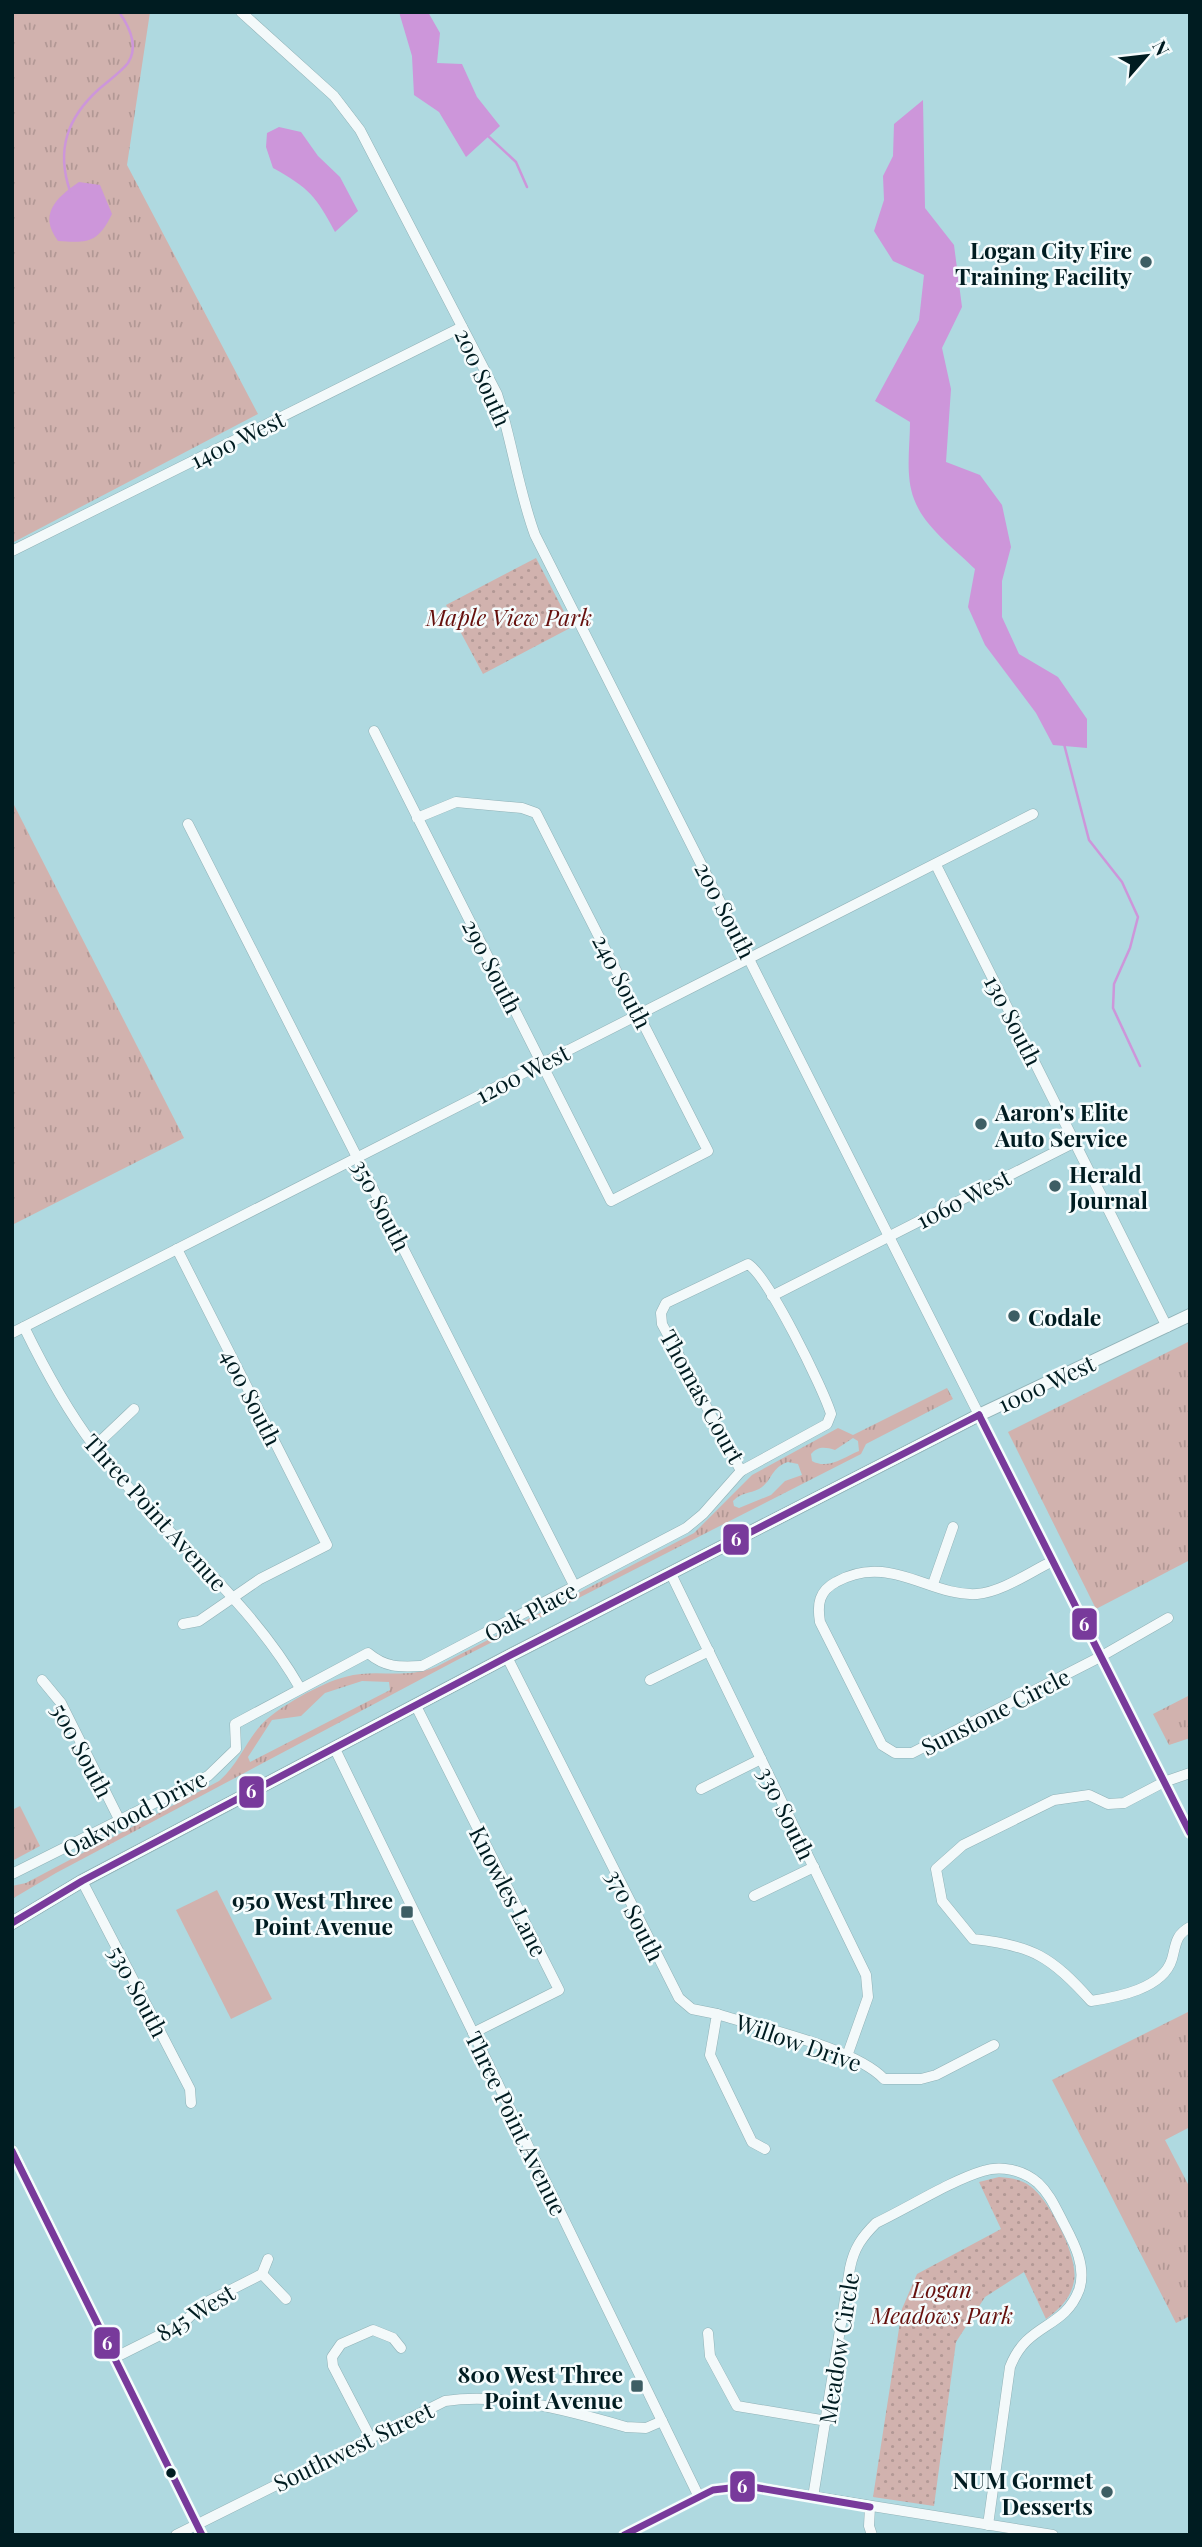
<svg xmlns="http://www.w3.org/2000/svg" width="1202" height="2547" font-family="'Playfair Display',serif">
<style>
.grass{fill:url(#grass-tufts);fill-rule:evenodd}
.park{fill:url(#park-dots)}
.garden{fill:#d1b2ae}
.water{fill:#cd96da}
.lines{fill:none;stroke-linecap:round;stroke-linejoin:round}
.stream{stroke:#cd96da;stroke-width:2.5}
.minor-casing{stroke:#90b2b7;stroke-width:11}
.major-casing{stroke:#90b2b7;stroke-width:14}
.minor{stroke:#f3f9fa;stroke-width:10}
.major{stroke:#f3f9fa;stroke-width:12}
.bus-1-casing{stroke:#f5fcfd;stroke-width:12}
.bus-1{stroke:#783a9b;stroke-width:7}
.poi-dot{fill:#3d5e64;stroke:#f5fcfd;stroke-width:2.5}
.bus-dot{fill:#001c21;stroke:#f5fcfd;stroke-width:2.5}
.labels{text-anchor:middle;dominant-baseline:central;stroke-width:5;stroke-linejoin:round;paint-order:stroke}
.poi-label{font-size:23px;font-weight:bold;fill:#001c21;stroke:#f5fcfd;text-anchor:end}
.street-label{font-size:23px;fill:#001c21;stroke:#f5fcfd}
.park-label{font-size:23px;font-style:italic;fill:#66100d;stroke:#f5fcfd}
.line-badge{stroke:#f5fcfd;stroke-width:2.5}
.badge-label{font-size:19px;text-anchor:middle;font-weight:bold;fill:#fff}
</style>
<defs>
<pattern id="grass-tufts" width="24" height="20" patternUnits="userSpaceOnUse" patternTransform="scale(1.75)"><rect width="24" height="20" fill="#d1b2ae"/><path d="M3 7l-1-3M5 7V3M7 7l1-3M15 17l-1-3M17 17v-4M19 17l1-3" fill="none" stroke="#b29895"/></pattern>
<pattern id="park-dots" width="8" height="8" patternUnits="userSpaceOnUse" patternTransform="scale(1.75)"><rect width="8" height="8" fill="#d1b2ae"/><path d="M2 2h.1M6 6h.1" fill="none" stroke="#b29895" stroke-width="1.8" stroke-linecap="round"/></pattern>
</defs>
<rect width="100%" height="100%" fill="#afd9e0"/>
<g class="grass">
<polygon points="12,12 150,12 127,165 258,414 12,543"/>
<polygon points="12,801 184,1138 12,1225"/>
<polygon points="1190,1341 1190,1560 1096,1609 1008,1432"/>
<path d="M 947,1388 L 953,1399 L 866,1444 L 861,1454 L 459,1659 L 56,1873 L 12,1899 L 12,1886 L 26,1883 L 219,1781 C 238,1765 245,1743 261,1725 C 276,1708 323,1682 345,1677 C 377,1668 401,1680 436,1667 L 694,1533 L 752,1475 L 838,1428 L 853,1435 ZM 853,1438 L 858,1441 L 859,1451 C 844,1457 828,1470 812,1461 L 811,1454 C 818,1446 825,1447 835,1450 ZM 788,1462 L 798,1464 L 802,1475 L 785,1481 L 771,1495 L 739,1508 L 734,1506 L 733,1501 C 742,1492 749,1494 759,1489 C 773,1481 770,1468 788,1462 ZM 362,1681 L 389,1682 L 390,1690 L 250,1762 L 248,1757 L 272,1720 L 301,1716 L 325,1693 Z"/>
<polygon points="1190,1695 1190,1738 1169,1745 1153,1714"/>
<polygon points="20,1806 40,1846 12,1861 12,1810"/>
<polygon points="1190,2011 1190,2127 1165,2140 1190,2188 1190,2316 1176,2323 1052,2080"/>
</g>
<g class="park">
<polygon points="536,558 572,627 483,674 446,605"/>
<path d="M 999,2177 C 1010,2178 1021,2179 1030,2186 C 1049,2199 1079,2257 1074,2281 C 1071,2298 1060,2309 1046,2319 L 1024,2272 L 985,2297 L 956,2342 L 934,2506 L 873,2497 L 902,2309 L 917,2274 L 1001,2229 L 979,2182 Z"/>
</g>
<polygon class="garden" points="217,1890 272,1999 231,2019 176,1910"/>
<g class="water">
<polygon points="399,12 428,12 440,33 437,63 462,64 477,97 500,126 466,157 439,112 414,95 412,56"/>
<path d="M 923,100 L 925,208 L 954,245 L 962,307 L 942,348 L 951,389 L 946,462 L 980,475 L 1002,505 L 1011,547 L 1002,581 L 1002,617 L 1019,654 L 1058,677 L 1087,719 L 1087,748 L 1053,745 L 1036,713 L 985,645 L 968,607 L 975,569 C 955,549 924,527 914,499 C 905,475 910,447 910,422 L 875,401 L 919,320 L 924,275 L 893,261 L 874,231 L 884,200 L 883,176 L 893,156 L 894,124 Z"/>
<path d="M 279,127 L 301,132 L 318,156 L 340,177 L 358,211 L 335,232 C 316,196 309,188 273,168 L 266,147 L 267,133 Z"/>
<path d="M 79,182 L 100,185 L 112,214 C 98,243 88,243 58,241 C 38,214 56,198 79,182 Z"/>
</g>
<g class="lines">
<g class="stream">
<polyline points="487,135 516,162 527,187"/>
<path d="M 70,191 C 56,150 67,118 99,89 C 108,81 121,72 128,63 C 139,46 129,26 119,12"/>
<polyline points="1064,744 1089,840 1122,882 1138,917 1130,948 1114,984 1113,1008 1140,1066"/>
</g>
<g class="minor-casing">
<g id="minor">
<path d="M 241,12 L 334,96 L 360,130 L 497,394 C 512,441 518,489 535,535 L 1190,1833"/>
<polyline points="12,551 462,327"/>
<path d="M 374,731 C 452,888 533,1044 611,1201 L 708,1151 L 536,813 L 522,808 L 456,802 L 417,818"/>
<polyline points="188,824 575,1587"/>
<polyline points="936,865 1167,1327"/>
<polyline points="177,1249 327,1545 260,1579 199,1621 183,1624"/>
<path d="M 748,1264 C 768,1276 823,1388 831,1414 L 827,1424 L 741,1471 L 662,1324 L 661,1313 L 666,1303 Z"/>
<polyline points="772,1296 1075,1142"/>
<path d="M 24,1327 C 44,1368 66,1409 94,1446 C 158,1530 247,1595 300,1688"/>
<polyline points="12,1333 1033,814"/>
<polyline points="94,1447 134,1409"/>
<path d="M 1051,1562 C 1030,1572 1002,1592 977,1594 C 930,1597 889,1552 836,1582 C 819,1591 817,1604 820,1622 L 882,1745 L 895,1753 L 912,1753 L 1100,1657 L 1168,1618"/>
<polyline points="671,1574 866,1975 868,1997 847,2056"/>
<polyline points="933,1584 953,1527"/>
<polyline points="507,1657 679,1998 692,2009 717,2014 710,2055 752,2142 765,2149"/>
<polyline points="42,1680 61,1703 120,1821"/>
<polyline points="650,1680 709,1651"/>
<polyline points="416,1706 559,1990 473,2033"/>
<polyline points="335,1749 699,2497"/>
<path d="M 1190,1773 L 1164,1782 L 1124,1803 L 1108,1804 L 1089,1795 L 1054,1800 L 963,1845 L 936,1869 L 942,1901 L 973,1939 C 1032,1945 1052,1957 1091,2001 C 1117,1997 1163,1989 1172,1959 C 1176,1945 1175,1935 1190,1927"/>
<polyline points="701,1789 761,1759"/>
<path d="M 12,1874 L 208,1776 L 236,1749 L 235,1724 L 368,1653 C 386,1668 399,1667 422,1666 L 686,1528 L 703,1514 L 741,1471"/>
<polyline points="82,1881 190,2089 191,2103"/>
<polyline points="754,1896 814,1867"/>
<path d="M 717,2014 C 761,2028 855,2048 884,2079 L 921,2079 L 936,2075 L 994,2045"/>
<polyline points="12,2150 202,2535"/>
<polyline points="262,2274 286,2299"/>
<polyline points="708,2333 710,2356 737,2406 827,2421"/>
<polyline points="114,2358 182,2324 203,2304 262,2274 268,2259"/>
<polyline points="370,2437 333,2366 332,2357 341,2344 373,2330 393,2338 401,2348"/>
<path d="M 813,2497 L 850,2268 C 854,2248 862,2237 876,2223 C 908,2208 950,2181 983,2171 C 1001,2165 1023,2170 1038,2183 C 1050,2194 1056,2209 1064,2224 C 1074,2243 1087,2267 1079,2290 C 1064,2330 1027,2322 1010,2367 L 988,2525"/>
<polyline points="870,2507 869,2526 872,2535"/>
<path d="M 176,2535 L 445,2401 C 504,2392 570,2411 626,2427 L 646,2428 L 662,2421"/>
<polyline points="624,2535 713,2490 747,2486 1053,2535"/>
</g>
</g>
<g class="major-casing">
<polyline id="major" points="12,1923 82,1881 507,1657 979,1415 1190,1315"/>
</g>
<use href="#minor" class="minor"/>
<use href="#major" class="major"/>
<g class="bus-1-casing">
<g id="bus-1">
<polyline points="979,1415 1190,1833"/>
<polyline points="12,1923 82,1881 507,1657 979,1415"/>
<polyline points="12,2151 202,2535"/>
<polyline points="624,2535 713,2490 747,2486 870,2507"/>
</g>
</g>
<use href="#bus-1" class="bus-1"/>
</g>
<g class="poi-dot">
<circle cx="1146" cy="262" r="7"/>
<circle cx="981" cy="1124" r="7"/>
<circle cx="1055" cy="1186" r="7"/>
<circle cx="1014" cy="1316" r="7"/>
<rect x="400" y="1905" width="14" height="14" rx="3.5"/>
<rect x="630" y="2379" width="14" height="14" rx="3.5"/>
<circle cx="1107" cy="2492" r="7"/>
</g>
<circle class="bus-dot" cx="171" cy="2473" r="6"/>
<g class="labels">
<g class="poi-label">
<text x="1132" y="249">Logan City Fire<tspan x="1132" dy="26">Training Facility</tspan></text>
<text x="995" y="1111" text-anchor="start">Aaron's Elite<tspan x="995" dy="26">Auto Service</tspan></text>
<text x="1069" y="1173" text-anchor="start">Herald<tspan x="1069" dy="26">Journal</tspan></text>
<text x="1028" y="1316" text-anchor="start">Codale</text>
<text x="393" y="1899">950 West Three<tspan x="393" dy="26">Point Avenue</tspan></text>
<text x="623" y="2373">800 West Three<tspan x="623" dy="26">Point Avenue</tspan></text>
<text x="1093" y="2479">NUM Gormet<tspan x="1093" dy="26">Desserts</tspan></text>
</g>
<g class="street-label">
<text transform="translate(484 377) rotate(66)">200 South</text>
<text transform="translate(237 439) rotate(-26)">1400 West</text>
<text transform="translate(726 910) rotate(63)">200 South</text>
<text transform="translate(493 966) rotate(63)">290 South</text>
<text transform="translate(623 981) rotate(63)">240 South</text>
<text transform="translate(1014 1020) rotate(63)">130 South</text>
<text transform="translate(522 1073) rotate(-27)">1200 West</text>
<text transform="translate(963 1198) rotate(-27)">1060 West</text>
<text transform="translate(382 1205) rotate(63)">350 South</text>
<text transform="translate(1046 1383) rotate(-25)">1000 West</text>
<text transform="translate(703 1396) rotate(61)">Thomas Court</text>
<text transform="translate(252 1397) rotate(63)">400 South</text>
<text transform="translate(156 1512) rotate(48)">Three Point Avenue</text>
<text transform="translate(530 1611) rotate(-28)">Oak Place</text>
<text transform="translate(995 1711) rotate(-27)">Sunstone Circle</text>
<text transform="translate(83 1750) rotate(62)">500 South</text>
<text transform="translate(134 1813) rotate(-28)">Oakwood Drive</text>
<text transform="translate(787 1813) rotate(64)">330 South</text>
<text transform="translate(509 1891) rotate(63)">Knowles Lane</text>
<text transform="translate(636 1915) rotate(63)">370 South</text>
<text transform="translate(139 1991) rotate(62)">530 South</text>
<text transform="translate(799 2042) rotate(19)">Willow Drive</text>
<text transform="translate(517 2123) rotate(64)">Three Point Avenue</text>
<text transform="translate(195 2312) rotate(-31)">845 West</text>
<text transform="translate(838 2348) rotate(-81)">Meadow Circle</text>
<text transform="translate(353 2446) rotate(-26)">Southwest Street</text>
</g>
<g class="park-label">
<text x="509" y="616">Maple View Park</text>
<text x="942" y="2288">Logan<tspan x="942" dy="26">Meadows Park</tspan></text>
</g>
</g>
<g class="line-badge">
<rect x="722" y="1523" width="28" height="33" rx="7" fill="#783a9b"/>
<rect x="1071" y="1607" width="27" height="34" rx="7" fill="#783a9b"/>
<rect x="238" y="1775" width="27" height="34" rx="7" fill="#783a9b"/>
<rect x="93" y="2326" width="28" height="34" rx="7" fill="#783a9b"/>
<rect x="729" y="2470" width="27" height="33" rx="7" fill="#783a9b"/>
</g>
<g class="badge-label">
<text x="736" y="1546">6</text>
<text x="1084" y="1631">6</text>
<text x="251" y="1798">6</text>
<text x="107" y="2350">6</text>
<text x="742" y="2493">6</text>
</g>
<rect width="1202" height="2547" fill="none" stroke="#001c21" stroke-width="28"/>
<g transform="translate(1146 56) rotate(62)" stroke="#f5fcfd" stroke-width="5" paint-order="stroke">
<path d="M0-5L12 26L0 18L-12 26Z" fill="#001c21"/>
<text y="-10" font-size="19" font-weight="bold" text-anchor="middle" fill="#001c21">N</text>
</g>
</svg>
